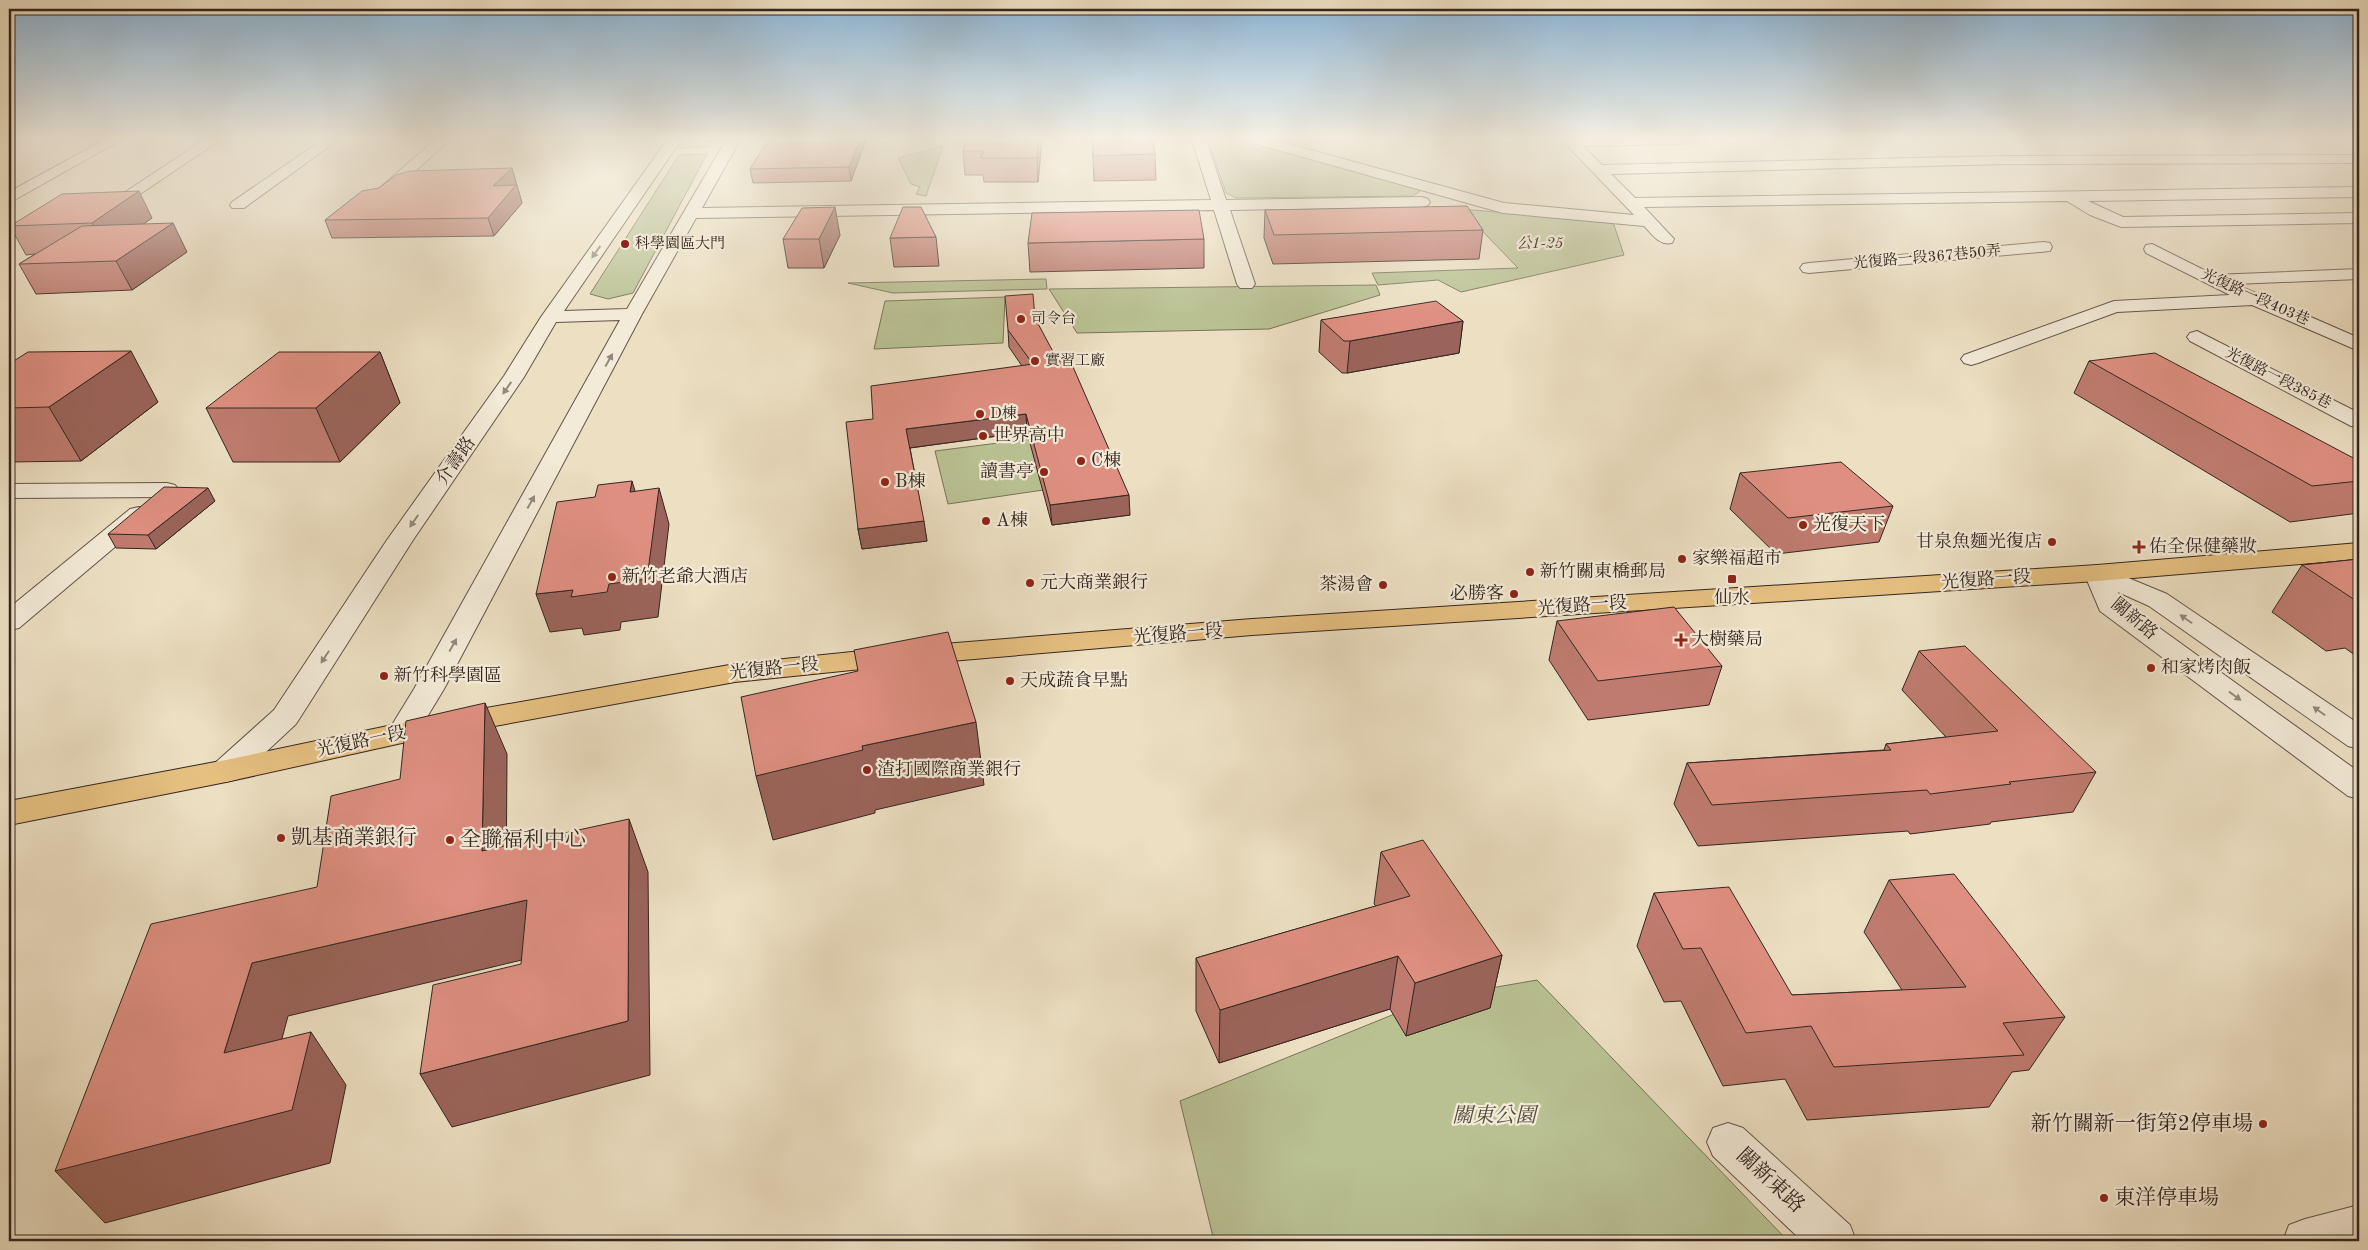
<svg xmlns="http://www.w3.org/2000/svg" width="2368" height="1250" font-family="'Old Standard TT','Noto Serif TC',serif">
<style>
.green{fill:#b9c193;stroke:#76745a}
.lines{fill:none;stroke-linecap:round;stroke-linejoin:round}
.minor-casing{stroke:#625448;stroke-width:2}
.major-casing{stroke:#342620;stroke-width:2}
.minor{fill:#f3ead7;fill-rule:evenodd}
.major{fill:#e6c081;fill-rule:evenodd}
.wall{fill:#bf7b6f;stroke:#342620}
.shaded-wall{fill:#9b645a;stroke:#342620}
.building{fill:#de8f81;stroke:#342620}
.oneway{fill:#94887c}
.poi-dot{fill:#8f2418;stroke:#f3ead7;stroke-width:2}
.labels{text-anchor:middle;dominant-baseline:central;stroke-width:4.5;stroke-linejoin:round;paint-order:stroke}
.far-poi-label{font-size:15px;fill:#342620;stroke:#f3ead7;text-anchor:start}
.far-park-label{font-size:15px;font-style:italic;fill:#554d3d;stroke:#f3ead7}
.far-street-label{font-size:15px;fill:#342620;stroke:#f3ead7}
.poi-label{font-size:18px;fill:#342620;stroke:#f3ead7;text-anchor:start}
.street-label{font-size:18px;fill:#342620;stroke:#f3ead7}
.near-poi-label{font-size:21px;fill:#342620;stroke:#f3ead7;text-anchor:start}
.near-park-label{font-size:21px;font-style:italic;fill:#554d3d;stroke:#f3ead7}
.near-street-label{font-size:21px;fill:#342620;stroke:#f3ead7}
</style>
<rect width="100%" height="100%" fill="#ecdfc2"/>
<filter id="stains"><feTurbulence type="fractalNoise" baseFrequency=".004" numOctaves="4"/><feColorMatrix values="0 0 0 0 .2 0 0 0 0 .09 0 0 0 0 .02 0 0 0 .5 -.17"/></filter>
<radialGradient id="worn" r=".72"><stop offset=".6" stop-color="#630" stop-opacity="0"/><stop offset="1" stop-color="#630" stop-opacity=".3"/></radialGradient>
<g class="green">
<polygon points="683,140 714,140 710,147 678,148"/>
<polygon points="1208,140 1249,140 1418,188 1420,191 1413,196 1236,198 1226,193"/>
<polygon points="943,146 926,196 916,194 920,187 911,184 898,158"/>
<polygon points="707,154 633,293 608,299 590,294 679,155"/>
<polygon points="1461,209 1613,222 1624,255 1461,292 1438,280 1378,285 1372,273 1518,268"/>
<polygon points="1046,279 1047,289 893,293 848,283"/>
<polygon points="1376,285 1380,295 1269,329 1077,333 1049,289"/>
<polygon points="1005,297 1003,343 874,349 885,301"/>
<polygon points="1038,438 1057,488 948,504 935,451"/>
<polygon points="1537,980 1788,1241 1214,1241 1180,1101 1434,998"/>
</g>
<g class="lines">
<g class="minor-casing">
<g id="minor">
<polygon points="104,140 121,140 9,203 9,192"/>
<polygon points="204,140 220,140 112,213 100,213 98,210"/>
<polygon points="322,140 338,140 244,208 232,208 230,205 232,202"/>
<polygon points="435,140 450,140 385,198 375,198 372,195 375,192"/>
<polygon points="667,140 681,140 564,311 627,309 726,140 740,140 702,208 1211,200 1192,140 1206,140 1226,200 1422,197 1428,199 1430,202 1428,205 1422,207 1230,210 1255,284 1252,288 1240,288 1237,284 1214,210 696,218 642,314 444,689 413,740 402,743 391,740 387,733 414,689 620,320 556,322 524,377 413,540 296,724 237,779 226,782 215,779 210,771 215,763 274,710 387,540 504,376 541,317"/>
<path d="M 1251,140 L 1274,140 L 1504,203 L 1634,215 L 1562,140 L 1689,140 L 1682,144 L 1583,146 L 1602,165 L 2006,156 L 2359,155 L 2359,163 L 2006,164 L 1611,174 L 1635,198 L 2359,187 L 2359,197 L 2088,201 L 2123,217 L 2359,213 L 2359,223 L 2121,227 L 2090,215 L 2067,201 L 1644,207 L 1674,239 L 1672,243 C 1659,246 1652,234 1644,226 L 1503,213 L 1253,143 Z"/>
<polygon points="2044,242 2050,243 2052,247 2050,251 1809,273 1803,272 1800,268 1803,264 1809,263"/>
<polygon points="2152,244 2214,275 2359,269 2359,279 2235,284 2359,338 2359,351 2252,305 2117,312 1978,363 1971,365 1964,363 1961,359 1964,355 2114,301 2230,295 2146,253 2144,249 2146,245"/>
<polygon points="2197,331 2359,413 2359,427 2351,426 2190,341 2187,337 2190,333"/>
<polygon points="167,483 175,485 179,490 175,495 167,497 9,498 9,484"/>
<polygon points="139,507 148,509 151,514 148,519 19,628 9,630 9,608 130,509"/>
<polygon points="2097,565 2167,594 2359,724 2359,749 2348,746 2149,606 2118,592 2122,601 2359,772 2359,799 2348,796 2100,611 2084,573 2088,567"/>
<polygon points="1728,1123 1743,1128 1850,1225 1856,1241 1802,1241 1713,1156 1707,1142 1713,1128"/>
<polygon points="2359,1205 2359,1241 2283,1241 2289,1225 2305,1219"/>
</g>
</g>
<g class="major-casing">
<polygon id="major" points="2359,543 2359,559 2097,581 1252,635 881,667 735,682 402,743 226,782 9,825 9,801 226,760 402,723 735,664 881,649 1252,619 2097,565"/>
</g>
<use href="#minor" class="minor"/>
<use href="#major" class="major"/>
</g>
<g class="wall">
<polygon points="866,140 851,181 753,183 750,169"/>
<polygon points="966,140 1042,140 1038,182 984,182 983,175 965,175 963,151"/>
<polygon points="1092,140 1155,154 1156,180 1094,181"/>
<polygon points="512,168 522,203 494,236 332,238 325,220"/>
<polygon points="1265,210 1483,230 1479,259 1273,264 1264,238"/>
<polygon points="152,218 143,224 187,252 132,290 36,294 19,264 35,254 26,255 10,226"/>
<polygon points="840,235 824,268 788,268 783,239"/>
<polygon points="936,237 939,266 894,267 890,238"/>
<polygon points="1204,239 1204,268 1030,272 1028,243"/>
<polygon points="1035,318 1130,515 1052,525 1027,432 910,448 927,541 862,549 858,529 873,419 1022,366 1009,347 1008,330"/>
<polygon points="1321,320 1463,321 1459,353 1347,373 1342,373 1319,352"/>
<polygon points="380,352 400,403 340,462 233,462 206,408"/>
<polygon points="2089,361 2359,461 2359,513 2290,522 2074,393"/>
<polygon points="9,364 158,402 81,461 9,462"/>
<polygon points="1740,473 1893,506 1879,542 1776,554 1730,509"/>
<polygon points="215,501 156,549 116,548 108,534"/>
<polygon points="2359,559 2359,658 2345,648 2326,651 2272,612 2302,565"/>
<polygon points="1557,621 1722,666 1709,705 1588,720 1549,660"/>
<polygon points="1919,651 2096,772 2073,812 1991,822 1990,824 1910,834 1908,831 1698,846 1674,804 1687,763 1884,750 1886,744 1946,737 1902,690"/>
<polygon points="1381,852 1502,955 1490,1008 1406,1036 1390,1009 1219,1063 1196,1011 1196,958 1376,906 1374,904"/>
<polygon points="1889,880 2065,1017 2029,1070 2012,1072 1989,1107 1807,1120 1785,1079 1723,1086 1681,1001 1664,1002 1637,946 1654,893 1792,995 1902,990 1864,932"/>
</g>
<g class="shaded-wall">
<polygon points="860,140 866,140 851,181 849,167"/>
<polygon points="1038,140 1042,140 1038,182 1037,158"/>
<polygon points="512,168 522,203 494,236 488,218 493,186"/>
<polygon points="139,191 152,218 106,251 92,223"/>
<polygon points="835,207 840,235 824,268 819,239"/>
<polygon points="173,223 187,252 132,290 116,261"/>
<polygon points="1463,321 1459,353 1347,373 1350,341"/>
<polygon points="131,351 158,402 81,461 49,407"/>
<polygon points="380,352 400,403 340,462 316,408"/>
<polygon points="1026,414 1027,432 909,448 906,429"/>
<polygon points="632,481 643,517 630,492"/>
<polygon points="208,488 215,501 156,549 148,535"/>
<polygon points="659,488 669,524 658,617 621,622 620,630 584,635 582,628 550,632 536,594 573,590 609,584"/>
<polygon points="1129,495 1130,515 1052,525 1050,505"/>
<polygon points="924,521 927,541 862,549 858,529"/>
<polygon points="485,703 507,754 506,904 482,851"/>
<polygon points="976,722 984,785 875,810 875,813 773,840 756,776 862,746"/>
<polygon points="629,819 648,872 650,1075 452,1127 420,1074 628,1021"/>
<polygon points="527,900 551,953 288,1016 264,1106 224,1053 252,963"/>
<polygon points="1502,955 1490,1008 1406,1036 1415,983"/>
<polygon points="1398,956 1390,1009 1219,1063 1220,1010"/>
<polygon points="311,1032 346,1085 330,1163 105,1223 55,1171"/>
</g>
<g class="building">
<polygon points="768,140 860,140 849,167 750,169"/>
<polygon points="966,140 1038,140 1037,158 981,158 984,151 963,151"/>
<polygon points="1093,140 1153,140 1155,154 1093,156"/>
<polygon points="512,168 493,186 516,185 488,218 325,220 362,191 379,188 396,175 410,171"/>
<polygon points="139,191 92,223 10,226 62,194"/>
<polygon points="1467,206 1483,230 1274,235 1265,210"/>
<polygon points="835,207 819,239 783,239 802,208"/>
<polygon points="903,207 921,207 936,237 890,238"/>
<polygon points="1199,210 1204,239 1028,243 1032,213"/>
<polygon points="173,223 116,261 19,264 82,226"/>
<polygon points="1033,294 1035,318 1058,361 1070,360 1129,495 1050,505 1026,414 906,429 924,521 858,529 846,422 873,419 871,386 1033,364 1008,330 1005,296"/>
<polygon points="1436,301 1463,321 1350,341 1344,341 1321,320"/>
<polygon points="131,351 49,407 9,408 9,364 28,352"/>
<polygon points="279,352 380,352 316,408 206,408"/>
<polygon points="2155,353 2359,461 2359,481 2312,486 2089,361"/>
<polygon points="1841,462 1893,506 1788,518 1740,473"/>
<polygon points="632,481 630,492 659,488 647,579 609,584 607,592 571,597 573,590 536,594 557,502 595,497 598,485"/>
<polygon points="164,487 208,488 148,535 108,534"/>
<polygon points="2359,559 2359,602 2358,602 2302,565"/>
<polygon points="1674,607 1722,666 1598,681 1557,621"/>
<polygon points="948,632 976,722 862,746 863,750 756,776 741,697 858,671 854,650"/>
<polygon points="1965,646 2096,772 2009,782 2011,784 1930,794 1927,790 1712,805 1687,763 1891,750 1886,744 1998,731 1919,651"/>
<polygon points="485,703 482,851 629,819 628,1021 420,1074 433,985 521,964 527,900 252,963 224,1053 311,1032 292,1110 55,1171 151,924 317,887 331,796 400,779 406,721"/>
<polygon points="1423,840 1502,955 1415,983 1398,956 1220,1010 1196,958 1410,896 1381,852"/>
<polygon points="1954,874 2065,1017 2003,1023 2024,1055 1834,1067 1811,1026 1746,1033 1701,948 1683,949 1654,893 1729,887 1792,995 1966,987 1889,880"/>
</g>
<defs><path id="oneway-solid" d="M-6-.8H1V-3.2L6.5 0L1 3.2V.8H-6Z" transform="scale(1.25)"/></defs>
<g class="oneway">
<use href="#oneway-solid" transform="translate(596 252) rotate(125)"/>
<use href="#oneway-solid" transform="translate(609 360) rotate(-61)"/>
<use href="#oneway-solid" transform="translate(507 388) rotate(125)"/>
<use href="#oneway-solid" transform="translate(531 502) rotate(-61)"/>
<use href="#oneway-solid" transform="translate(414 521) rotate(125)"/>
<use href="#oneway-solid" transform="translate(2186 619) rotate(-145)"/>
<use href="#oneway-solid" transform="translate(453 645) rotate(-61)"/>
<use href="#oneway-solid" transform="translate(325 657) rotate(123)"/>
<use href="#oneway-solid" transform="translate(2235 696) rotate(36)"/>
<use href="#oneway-solid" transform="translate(2319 711) rotate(-145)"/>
</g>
<linearGradient id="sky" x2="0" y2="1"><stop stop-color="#8bb6d8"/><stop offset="0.44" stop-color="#f6f1e4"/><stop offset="1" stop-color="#f6f1e4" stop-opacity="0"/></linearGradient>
<rect width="2368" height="315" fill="url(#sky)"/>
<g class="poi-dot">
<circle cx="625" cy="244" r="5"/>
<circle cx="1021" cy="319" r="5"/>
<circle cx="1035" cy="361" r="5"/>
<circle cx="980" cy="414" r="5"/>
<circle cx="983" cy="436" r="5"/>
<circle cx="1081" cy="461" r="5"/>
<circle cx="1044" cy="472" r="5"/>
<circle cx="885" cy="482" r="5"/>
<circle cx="986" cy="521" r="5"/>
<circle cx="1803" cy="525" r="5"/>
<circle cx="2052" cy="542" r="5"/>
<path d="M2136.5 539.5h5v5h5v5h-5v5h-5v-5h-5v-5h5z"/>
<circle cx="1682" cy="559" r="5"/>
<circle cx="1530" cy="572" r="5"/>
<circle cx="612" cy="577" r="5"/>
<rect x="1727" y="574" width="10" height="10" rx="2.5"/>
<circle cx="1030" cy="583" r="5"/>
<circle cx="1383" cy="585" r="5"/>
<circle cx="1514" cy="594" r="5"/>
<path d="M1678.5 632.5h5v5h5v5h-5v5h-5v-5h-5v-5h5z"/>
<circle cx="2151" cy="668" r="5"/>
<circle cx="384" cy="676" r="5"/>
<circle cx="1010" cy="681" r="5"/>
<circle cx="867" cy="770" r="5"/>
<circle cx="281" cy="838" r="5"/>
<circle cx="450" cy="840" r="5"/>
<circle cx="2263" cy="1124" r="5"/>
<circle cx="2104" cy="1198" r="5"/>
</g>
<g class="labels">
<g class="far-poi-label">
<text x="635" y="244">科學園區大門</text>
<text x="1031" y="319">司令台</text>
<text x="1045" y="361">實習工廠</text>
<text x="990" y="414">D棟</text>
</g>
<g class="far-park-label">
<text x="1540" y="244">公1-25</text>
</g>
<g class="far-street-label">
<text transform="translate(1927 258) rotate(-5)">光復路一段367巷50弄</text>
<text transform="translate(2255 298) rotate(24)">光復路一段403巷</text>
<text transform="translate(2278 379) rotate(27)">光復路一段385巷</text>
</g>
<g class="poi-label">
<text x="993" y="436">世界高中</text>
<text x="1091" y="461">C棟</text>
<text x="1034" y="472" text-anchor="end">讀書亭</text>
<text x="895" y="482">B棟</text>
<text x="996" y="521">A棟</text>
<text x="1813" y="525">光復天下</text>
<text x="2042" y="542" text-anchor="end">甘泉魚麵光復店</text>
<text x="2149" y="547">佑全保健藥妝</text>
<text x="1692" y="559">家樂福超市</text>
<text x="1540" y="572">新竹關東橋郵局</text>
<text x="622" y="577">新竹老爺大酒店</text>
<text x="1040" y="583">元大商業銀行</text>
<text x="1373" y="585" text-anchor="end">茶湯會</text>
<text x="1504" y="594" text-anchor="end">必勝客</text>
<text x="1732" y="598" text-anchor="middle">仙水</text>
<text x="1691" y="640">大樹藥局</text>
<text x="2161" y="668">和家烤肉飯</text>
<text x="394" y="676">新竹科學園區</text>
<text x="1020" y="681">天成蔬食早點</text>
<text x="877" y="770">渣打國際商業銀行</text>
</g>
<g class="street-label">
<text transform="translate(456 461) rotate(-55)">介壽路</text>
<text transform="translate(1986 580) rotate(-4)">光復路一段</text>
<text transform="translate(1582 606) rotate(-4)">光復路一段</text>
<text transform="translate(2134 619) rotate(40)">關新路</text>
<text transform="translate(1178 634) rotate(-5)">光復路一段</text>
<text transform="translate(774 669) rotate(-6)">光復路一段</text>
<text transform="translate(361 742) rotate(-12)">光復路一段</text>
</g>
<g class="near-poi-label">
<text x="291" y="838">凱基商業銀行</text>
<text x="460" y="840">全聯福利中心</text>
<text x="2253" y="1124" text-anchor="end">新竹關新一街第2停車場</text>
<text x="2114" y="1198">東洋停車場</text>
</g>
<g class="near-park-label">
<text x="1494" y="1116">關東公園</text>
</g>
<g class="near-street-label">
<text transform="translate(1770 1181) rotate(43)">關新東路</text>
</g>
</g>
<rect width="2368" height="1250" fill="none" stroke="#ecdfc2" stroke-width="30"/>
<rect x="10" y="10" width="2348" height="1230" fill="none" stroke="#342620" stroke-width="2.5"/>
<rect x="15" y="15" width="2338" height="1220" fill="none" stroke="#342620"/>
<rect width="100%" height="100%" filter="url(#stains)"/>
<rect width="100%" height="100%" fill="url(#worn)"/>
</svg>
